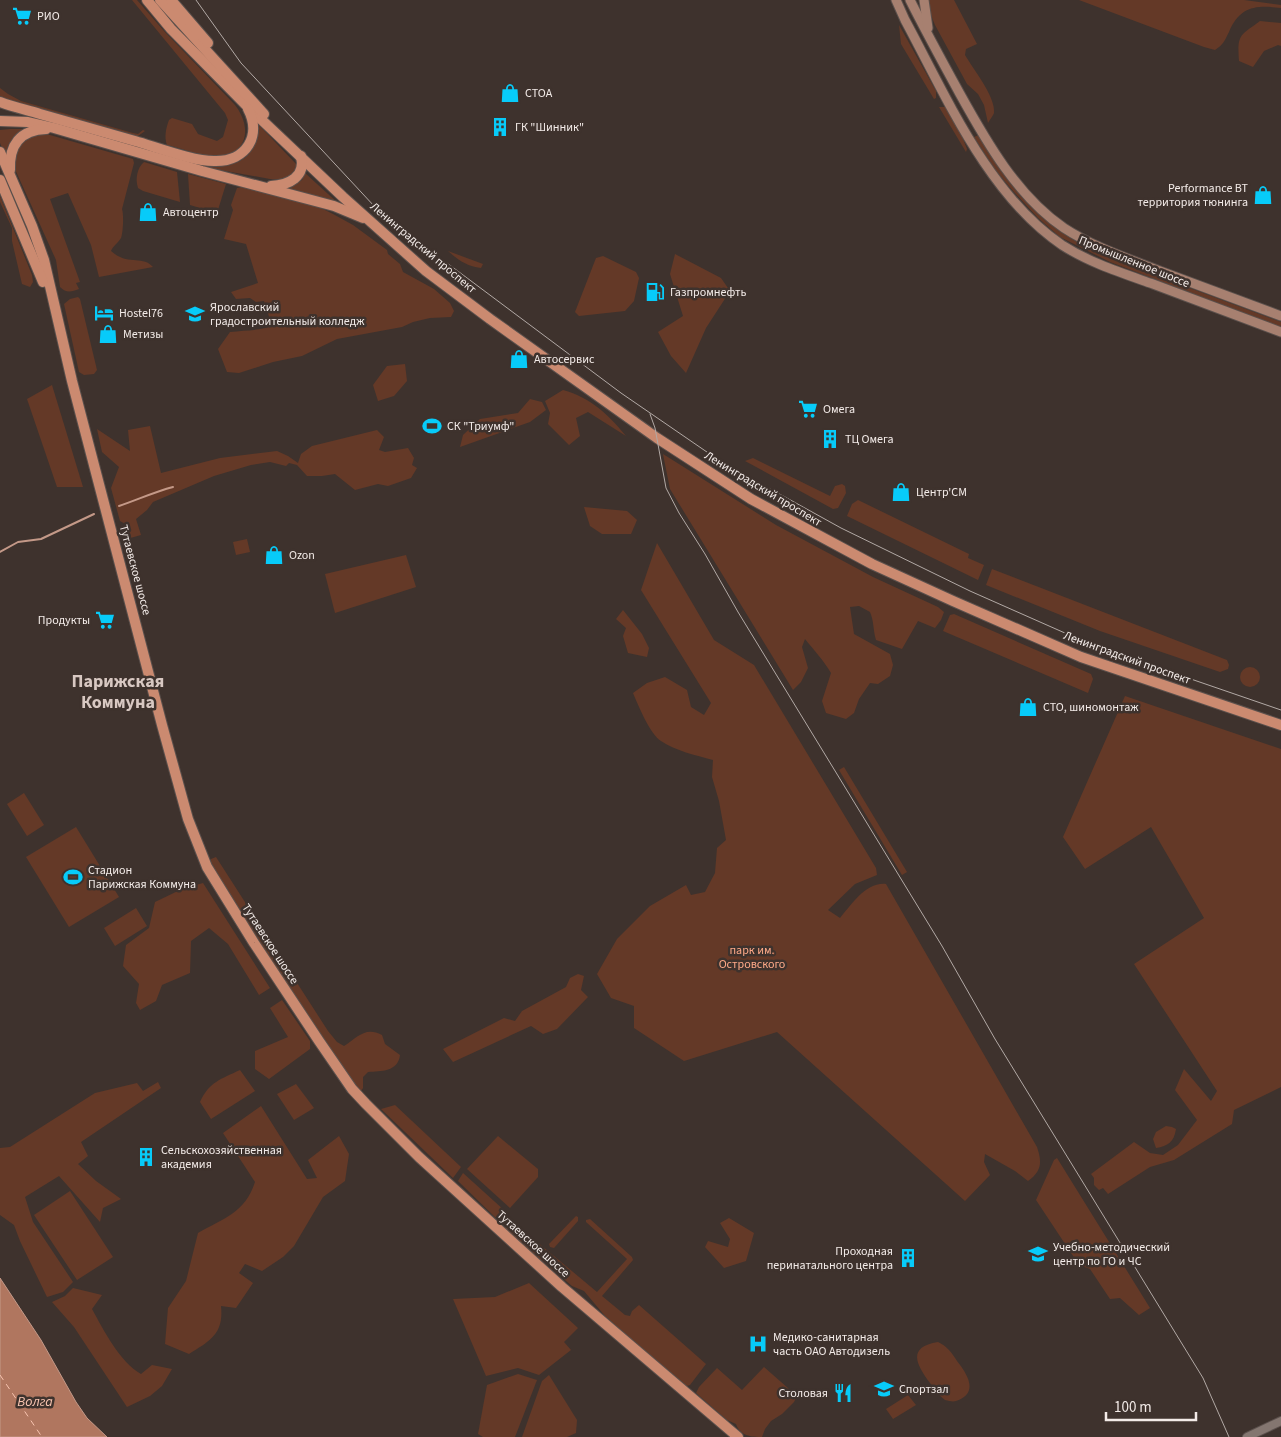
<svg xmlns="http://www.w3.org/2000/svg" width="1281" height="1437" font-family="'Source Sans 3',sans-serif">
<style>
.green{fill:#643927}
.water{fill:#b0765f;stroke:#c49988}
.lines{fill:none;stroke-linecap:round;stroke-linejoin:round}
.stream{stroke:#c49988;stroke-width:2}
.ferry{stroke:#f8c4b0;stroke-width:1;stroke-dasharray:6 5;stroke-linecap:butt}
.tertiary-casing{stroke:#5b504c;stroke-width:10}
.secondary-casing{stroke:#5b504c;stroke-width:11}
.primary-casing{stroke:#5b504c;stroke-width:12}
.tertiary{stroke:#847670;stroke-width:8}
.secondary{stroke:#a78070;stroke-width:9}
.primary{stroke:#cb8a70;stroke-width:10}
.tram{stroke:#b2a9a5;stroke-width:1}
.labels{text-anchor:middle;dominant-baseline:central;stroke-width:5;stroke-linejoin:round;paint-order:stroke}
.poi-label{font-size:12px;fill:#f3ebe8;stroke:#3e322d;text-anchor:start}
.street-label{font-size:12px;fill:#f3ebe8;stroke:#3e322d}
.park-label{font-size:12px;fill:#fea988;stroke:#3e322d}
.water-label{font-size:14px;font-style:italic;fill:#f8c4b0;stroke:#3e322d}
.district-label{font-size:18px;font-weight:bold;fill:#d8c8c2;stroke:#3e322d}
</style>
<rect width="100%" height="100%" fill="#3e322d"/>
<g class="green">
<path d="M 132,0 L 137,0 L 164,31 L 235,105 C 255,131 245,160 209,156 C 195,154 181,148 167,145 C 164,137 166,128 169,120 L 172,118 L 192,124 L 198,134 L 217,141 L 223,137 L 228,120 L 225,113 Z"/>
<path d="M 928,0 L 954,0 L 977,44 L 966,49 L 965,55 C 973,69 996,97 994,113 C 993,116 990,119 988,123 L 984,105 L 978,94 L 967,84 L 935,25 L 931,15 Z"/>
<path d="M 1079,0 L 1244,0 L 1281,5 L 1281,8 C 1256,5 1240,6 1229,32 C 1225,40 1223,45 1215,50 L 1204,47 Z"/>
<path d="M 1260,21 L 1281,23 L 1281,46 L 1278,45 L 1264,51 L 1253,67 L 1239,61 C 1237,34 1240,36 1260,21 Z"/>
<polygon points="899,25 936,91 936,98 934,99 901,44"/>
<polygon points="0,88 8,94 21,101 133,133 138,134 143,130 145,131 138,136 132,136 0,98"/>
<polygon points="939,107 945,107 947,109 961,134 967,149 966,152"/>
<path d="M 257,123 L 297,165 C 294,179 282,180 270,179 L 209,168 L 210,166 C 241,167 258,156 257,123 Z"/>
<path d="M 10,129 L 23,129 C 14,137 6,144 6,157 L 0,143 L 0,130 Z"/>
<path d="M 43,133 L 133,159 L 134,163 L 122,209 C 124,215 123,233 121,238 C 118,243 113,246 111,251 C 127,266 143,255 153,267 L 99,277 L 91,245 L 68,193 L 50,199 L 80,282 L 76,283 L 79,289 C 71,292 66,293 60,287 L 56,260 L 14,167 L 15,154 L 25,138 Z"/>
<path d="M 979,135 C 999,171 1028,210 1064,234 C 1079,244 1095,251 1112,259 L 1281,322 L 1281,327 L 1110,262 L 1060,237 L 1038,218 L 1013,191 L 996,171 L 974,137 Z"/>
<path d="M 144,162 L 177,172 L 180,202 L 143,191 L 138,188 C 135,179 137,168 144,162 Z"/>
<polygon points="305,173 339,204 287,190 302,180"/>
<polygon points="188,174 226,184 217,213 190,205"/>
<path d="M 242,187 L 319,207 L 333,214 L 353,225 L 387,250 L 388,254 L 400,264 L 403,272 L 434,289 L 450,303 L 454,311 L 451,317 L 430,318 L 413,322 L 402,327 L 337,339 L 302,356 L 273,362 L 239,373 L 227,372 L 218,349 L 230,332 C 245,330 258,331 272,326 L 264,301 L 256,302 L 250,298 L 236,299 L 231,292 L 258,283 L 246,244 L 224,239 L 233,210 L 231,205 L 237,188 Z"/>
<polygon points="0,196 32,275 33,282 30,287 22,284 12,241 12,228 0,202"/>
<path d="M 448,251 L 483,264 L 481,268 C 467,266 459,261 448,251 Z"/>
<polygon points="675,254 721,278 730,291 706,328 686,373 671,356 658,332 683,316 670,274"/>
<polygon points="603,256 636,272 639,278 634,301 625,311 579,316 575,312 596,258"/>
<polygon points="78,297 80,299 97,370 94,374 84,375 79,372 64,304 70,299"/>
<polygon points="405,364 407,381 394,396 378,401 373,385 387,366"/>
<polygon points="52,385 83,487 57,487 27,399"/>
<path d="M 563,390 C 591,398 608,414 626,436 L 588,412 L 576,418 L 580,436 L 569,445 L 548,424 L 550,413 L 545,401 Z"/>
<polygon points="530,399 542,402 546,410 530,422 460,447 463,435 480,419 518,413"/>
<polygon points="150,426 161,473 220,458 277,451 288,456 298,463 301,454 312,446 377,430 384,437 379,450 385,452 408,448 414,458 412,465 417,468 411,478 388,486 378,484 355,490 335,474 322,476 307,476 297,465 289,463 286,466 270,462 251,465 214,476 153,502 147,510 136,519 141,535 127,539 127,525 120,521 111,488 119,467 102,452 97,429 130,451 128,430"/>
<path d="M 663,454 L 776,525 L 873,577 L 938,607 L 944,612 L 941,620 L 935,628 L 918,621 L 902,649 L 876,640 C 873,630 874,621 870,612 L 859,606 L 850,607 L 854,634 L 890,654 L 893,665 L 890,676 L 878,684 L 870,683 L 859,699 L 854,713 L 846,719 L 826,713 L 822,701 L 831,673 C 824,661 814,650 805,639 L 802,647 L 808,668 L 801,682 L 793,690 L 670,489 Z"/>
<polygon points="753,458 830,496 835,486 842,484 845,486 846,493 838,508 833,509 745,461"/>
<polygon points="858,500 969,554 968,558 984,565 978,580 847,516 852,504"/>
<polygon points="584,507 627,511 637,520 631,534 602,534 590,526"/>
<polygon points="247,539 250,552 236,555 233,542"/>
<path d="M 657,543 L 714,640 L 754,665 L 876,868 L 877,875 L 855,884 L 828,910 L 840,918 C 852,904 866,882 886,884 L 1037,1147 C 1042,1162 1042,1171 1028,1181 L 1015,1171 L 985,1154 L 984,1162 L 990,1175 L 965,1201 L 777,1032 L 684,1061 L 634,1028 L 634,1006 L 611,998 L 597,974 L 617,939 L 650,906 L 686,885 L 691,895 L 705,892 L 715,873 L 717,848 L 726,840 L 719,801 L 712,777 L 713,760 C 695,755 676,751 661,741 C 650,734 638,705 633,693 L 647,683 L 665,677 L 687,690 L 691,707 L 704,715 L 711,703 L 641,590 Z"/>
<polygon points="406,555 416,587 335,613 325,574"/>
<polygon points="992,569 1227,660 1229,665 1228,669 1220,672 1100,631 986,585"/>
<polygon points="623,610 642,634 649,648 647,657 628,653 623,636 626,628 616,619"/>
<polygon points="954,614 1091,674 1093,679 1088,693 943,631 950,615"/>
<circle cx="1250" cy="677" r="10"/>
<polygon points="1125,696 1281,749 1281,1087 1234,1110 1232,1124 1174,1160 1150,1167 1108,1194 1103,1188 1099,1190 1094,1185 1094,1178 1091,1174 1134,1142 1150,1153 1163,1155 1178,1145 1197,1120 1175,1090 1184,1069 1211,1101 1217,1091 1134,964 1204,918 1151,827 1085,869 1063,837"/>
<polygon points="844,767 907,872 902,875 839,770"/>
<polygon points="24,793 44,825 27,836 7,804"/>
<polygon points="76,827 119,897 69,927 26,857"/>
<path d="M 216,857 L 328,1031 L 337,1042 L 344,1046 C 357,1038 365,1026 382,1035 L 385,1044 L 400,1055 C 398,1072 381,1071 368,1072 L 363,1077 L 363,1088 L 361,1091 L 355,1086 L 327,1047 L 211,864 L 211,859 Z"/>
<polygon points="203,883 270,988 259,995 228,944 209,928 191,941 190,973 162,985 156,1001 140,1010 136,1003 139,984 123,966 126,945 149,928 155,902 182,889"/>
<polygon points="136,908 147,926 115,946 104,928"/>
<polygon points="578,974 584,976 581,990 588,997 557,1029 543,1034 531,1026 453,1062 443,1049 504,1018 515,1021 522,1011 566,987 570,978"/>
<polygon points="282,1000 310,1041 310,1049 269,1079 255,1069 255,1051 288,1037 270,1008"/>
<path d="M 240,1070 L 255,1091 L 211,1119 L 200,1102 C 209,1082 221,1079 240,1070 Z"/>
<polygon points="158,1082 161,1088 81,1142 88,1156 78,1164 96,1181 121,1199 103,1208 100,1222 59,1176 25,1197 33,1222 73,1282 63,1292 47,1297 20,1241 14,1225 0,1215 0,1148 10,1147 95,1093 137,1083 143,1091"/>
<polygon points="296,1084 314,1108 294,1120 277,1094"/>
<polygon points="395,1105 461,1167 453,1178 381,1109"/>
<path d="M 261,1106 L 307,1179 L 317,1178 L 308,1160 L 339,1136 L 349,1154 L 345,1181 L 323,1197 L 294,1246 L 283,1257 L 262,1271 L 245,1264 L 239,1273 L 253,1283 L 236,1308 L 221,1306 C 224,1334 210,1341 189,1354 L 165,1344 L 168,1308 L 186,1281 L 198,1233 C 224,1218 245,1213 255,1182 L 223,1133 Z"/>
<path d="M 1166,1126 L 1172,1127 L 1176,1129 C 1174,1142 1168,1146 1156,1148 L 1153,1139 L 1156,1132 Z"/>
<polygon points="498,1136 538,1169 538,1177 510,1208 467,1169"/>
<polygon points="1057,1158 1150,1308 1139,1315 1120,1298 1110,1299 1090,1269 1079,1265 1036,1200 1054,1160"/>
<polygon points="463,1173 505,1211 499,1221 458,1181"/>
<polygon points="70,1191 113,1257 77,1280 34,1215"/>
<polygon points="576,1216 578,1217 578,1221 554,1248 550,1247 549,1244"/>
<polygon points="729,1218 754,1233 746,1261 724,1268 705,1247 708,1241 728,1247 730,1239 720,1223"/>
<polygon points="590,1219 632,1257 633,1260 602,1296 625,1315 630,1316 632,1311 639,1305 706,1364 690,1385 687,1386 684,1385 605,1316 584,1291 572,1286 504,1228 512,1221 597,1292 627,1259 586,1222 586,1220"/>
<polygon points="529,1283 578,1328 564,1342 571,1350 539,1375 518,1368 486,1376 453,1299 495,1297"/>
<path d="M 73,1288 L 102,1295 L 92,1309 C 104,1331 120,1362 141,1374 L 152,1365 L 172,1369 L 162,1386 L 150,1396 L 127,1407 L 74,1327 L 52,1302 L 65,1296 Z"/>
<path d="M 938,1342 C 947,1346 952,1353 957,1361 C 967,1374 980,1393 956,1401 C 953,1402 949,1401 945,1400 C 939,1396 934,1388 930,1383 C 916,1364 907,1347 938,1342 Z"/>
<path d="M 764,1367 L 797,1396 L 794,1402 L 782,1414 L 771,1421 L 765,1429 L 762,1437 C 751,1437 740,1436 736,1424 L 727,1420 L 696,1393 L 699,1387 L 717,1368 L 742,1390 Z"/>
<polygon points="518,1374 537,1380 515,1437 483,1437 478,1434 487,1385"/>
<polygon points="549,1375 577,1420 576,1433 567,1437 522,1437 542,1381"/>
<polygon points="908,1395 916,1405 893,1419 886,1409"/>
</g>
<polygon class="water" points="0,1278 41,1340 76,1402 87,1418 107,1437 0,1437"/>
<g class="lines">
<g class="stream">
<path d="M 119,506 C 137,500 154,492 173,487"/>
<polyline points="0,552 18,542 41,539 94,514"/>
</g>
<polyline class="ferry" points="0,1375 42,1437"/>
<g class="tertiary-casing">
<polyline id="tertiary" points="1247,1437 1281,1421"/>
</g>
<g class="secondary-casing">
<g id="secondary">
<path d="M 896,0 L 905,20 C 946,96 988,195 1062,245 C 1090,263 1122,273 1153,284 C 1195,300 1238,316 1281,332"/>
<path d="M 910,0 C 926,32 943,63 960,94 C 986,141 1017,196 1064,228 C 1093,247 1127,258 1160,271 C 1201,286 1241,301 1281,316"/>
<polyline points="924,0 928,28"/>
</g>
</g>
<g class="primary-casing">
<g id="primary">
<polyline points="147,0 171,29 245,104 343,197 426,271 490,319 657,438 751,499 872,564 953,601 1081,657 1281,725"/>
<polyline points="160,0 264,114"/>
<polyline points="171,0 208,43"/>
<path d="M 0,102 C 13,107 27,110 40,114 C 72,123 104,132 135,141 C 156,147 195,162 216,161 C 246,161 262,136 248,109"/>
<polyline points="0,121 28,122 54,128 202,171 334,206 363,218"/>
<polyline points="0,152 32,226 44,260 72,381 162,725 188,819 207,867 254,943 319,1041 352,1089 366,1104 419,1157 562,1287 738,1437"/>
<path d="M 10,170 C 9,145 20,130 46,129"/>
<polyline points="0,180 43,282"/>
<path d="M 271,186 C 289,185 306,177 301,156"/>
</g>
</g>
<use href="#tertiary" class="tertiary"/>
<use href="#secondary" class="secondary"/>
<use href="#primary" class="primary"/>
<g class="tram">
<polyline points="196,0 241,63 375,207 443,260 621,393 720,461 841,528 970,591 1092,645 1281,710"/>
<polyline points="650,414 655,428 666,488 679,513 705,554 738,612 942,946 995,1039 1203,1378 1229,1437"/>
</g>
</g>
<defs>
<g id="supermarket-bare" transform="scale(1.5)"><path d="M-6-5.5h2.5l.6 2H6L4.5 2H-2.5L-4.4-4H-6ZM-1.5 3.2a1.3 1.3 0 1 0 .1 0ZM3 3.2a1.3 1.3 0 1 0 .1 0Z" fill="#07cbf9" stroke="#3e322d" stroke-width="2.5" paint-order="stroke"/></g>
<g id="shop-bare" transform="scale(1.5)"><path d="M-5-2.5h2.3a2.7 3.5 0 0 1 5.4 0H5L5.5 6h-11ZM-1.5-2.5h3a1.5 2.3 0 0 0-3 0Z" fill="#07cbf9" stroke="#3e322d" stroke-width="2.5" paint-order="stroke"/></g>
<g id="building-bare" transform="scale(1.5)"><path d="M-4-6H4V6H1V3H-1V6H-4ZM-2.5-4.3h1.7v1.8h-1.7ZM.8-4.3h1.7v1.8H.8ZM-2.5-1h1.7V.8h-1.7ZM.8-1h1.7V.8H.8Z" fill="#07cbf9" stroke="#3e322d" stroke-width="2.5" paint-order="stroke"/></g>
<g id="fuel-bare" transform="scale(1.5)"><path d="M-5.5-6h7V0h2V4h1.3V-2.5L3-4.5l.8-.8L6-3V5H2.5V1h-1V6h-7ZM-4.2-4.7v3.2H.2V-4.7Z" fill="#07cbf9" stroke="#3e322d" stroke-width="2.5" paint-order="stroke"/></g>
<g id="hotel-bare" transform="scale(1.5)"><path d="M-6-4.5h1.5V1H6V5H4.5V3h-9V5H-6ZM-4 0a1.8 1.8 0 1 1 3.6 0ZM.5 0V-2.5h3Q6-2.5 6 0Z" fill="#07cbf9" stroke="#3e322d" stroke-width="2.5" paint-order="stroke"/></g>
<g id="university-bare" transform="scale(1.5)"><path d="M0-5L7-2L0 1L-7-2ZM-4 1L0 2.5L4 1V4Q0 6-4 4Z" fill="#07cbf9" stroke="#3e322d" stroke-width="2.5" paint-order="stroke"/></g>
<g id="stadium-bare" transform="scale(1.5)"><path d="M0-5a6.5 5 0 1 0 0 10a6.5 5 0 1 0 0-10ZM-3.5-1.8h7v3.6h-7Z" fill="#07cbf9" stroke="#3e322d" stroke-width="2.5" paint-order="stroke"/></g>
<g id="hospital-bare" transform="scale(1.5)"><path d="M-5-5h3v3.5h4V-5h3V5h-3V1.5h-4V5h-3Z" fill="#07cbf9" stroke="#3e322d" stroke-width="2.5" paint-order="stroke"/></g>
<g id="restaurant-bare" transform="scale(1.5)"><path d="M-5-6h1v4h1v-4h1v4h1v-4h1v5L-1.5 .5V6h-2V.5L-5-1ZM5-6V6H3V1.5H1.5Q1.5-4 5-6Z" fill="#07cbf9" stroke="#3e322d" stroke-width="2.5" paint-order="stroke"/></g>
</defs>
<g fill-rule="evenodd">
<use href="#supermarket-bare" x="22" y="16"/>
<use href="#shop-bare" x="510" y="93"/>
<use href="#building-bare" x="500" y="127"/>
<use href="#shop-bare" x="1263" y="195"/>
<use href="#shop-bare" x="148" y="212"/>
<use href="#fuel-bare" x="655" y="292"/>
<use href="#hotel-bare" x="104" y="313"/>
<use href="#university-bare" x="195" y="314"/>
<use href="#shop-bare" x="108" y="334"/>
<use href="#shop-bare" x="519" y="359"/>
<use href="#supermarket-bare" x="808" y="409"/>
<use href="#stadium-bare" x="432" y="426"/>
<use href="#building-bare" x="830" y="439"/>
<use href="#shop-bare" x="901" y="492"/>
<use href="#shop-bare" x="274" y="555"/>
<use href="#supermarket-bare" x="105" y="620"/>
<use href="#shop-bare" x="1028" y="707"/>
<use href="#stadium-bare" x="73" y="877"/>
<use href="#building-bare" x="146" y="1157"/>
<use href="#university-bare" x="1038" y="1254"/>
<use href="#building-bare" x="908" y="1258"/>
<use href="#hospital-bare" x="758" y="1344"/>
<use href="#university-bare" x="884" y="1389"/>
<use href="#restaurant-bare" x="843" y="1393"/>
</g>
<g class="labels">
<g class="poi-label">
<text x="37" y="16">РИО</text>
<text x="525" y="93">СТОА</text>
<text x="515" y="127">ГК "Шинник"</text>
<text x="1248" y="188" text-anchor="end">Performance BT<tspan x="1248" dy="14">территория тюнинга</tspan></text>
<text x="163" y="212">Автоцентр</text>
<text x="670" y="292">Газпромнефть</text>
<text x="210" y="307">Ярославский<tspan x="210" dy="14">градостроительный колледж</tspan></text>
<text x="119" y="313">Hostel76</text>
<text x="123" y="334">Метизы</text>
<text x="534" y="359">Автосервис</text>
<text x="823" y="409">Омега</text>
<text x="447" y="426">СК "Триумф"</text>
<text x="845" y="439">ТЦ Омега</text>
<text x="916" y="492">Центр'СМ</text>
<text x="289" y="555">Ozon</text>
<text x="90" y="620" text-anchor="end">Продукты</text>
<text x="1043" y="707">СТО, шиномонтаж</text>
<text x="88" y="870">Стадион<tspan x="88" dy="14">Парижская Коммуна</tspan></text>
<text x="161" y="1150">Сельскохозяйственная<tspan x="161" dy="14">академия</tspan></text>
<text x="1053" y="1247">Учебно-методический<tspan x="1053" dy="14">центр по ГО и ЧС</tspan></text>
<text x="893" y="1251" text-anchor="end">Проходная<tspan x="893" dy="14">перинатального центра</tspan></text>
<text x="773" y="1337">Медико-санитарная<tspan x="773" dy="14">часть ОАО Автодизель</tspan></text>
<text x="899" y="1389">Спортзал</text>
<text x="828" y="1393" text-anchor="end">Столовая</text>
</g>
<g class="street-label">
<text transform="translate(423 248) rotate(40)">Ленинградский проспект</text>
<text transform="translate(1134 262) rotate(22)">Промышленное шоссе</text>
<text transform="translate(763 489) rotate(31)">Ленинградский проспект</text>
<text transform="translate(135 570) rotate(75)">Тутаевское шоссе</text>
<text transform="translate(1127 658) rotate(20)">Ленинградский проспект</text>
<text transform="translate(270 944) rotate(57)">Тутаевское шоссе</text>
<text transform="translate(533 1244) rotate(42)">Тутаевское шоссе</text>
</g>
<g class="park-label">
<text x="752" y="950">парк им.<tspan x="752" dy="14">Островского</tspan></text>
</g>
<g class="water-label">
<text x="35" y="1402">Волга</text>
</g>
<g class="district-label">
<text x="118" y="681">Парижская<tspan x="118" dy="21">Коммуна</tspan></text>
</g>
</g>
<path d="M1106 1412v8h90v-8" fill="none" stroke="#f3ebe8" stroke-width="2.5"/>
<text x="1114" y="1412" font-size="15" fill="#f3ebe8" stroke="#3e322d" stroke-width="4" paint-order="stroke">100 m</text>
</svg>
